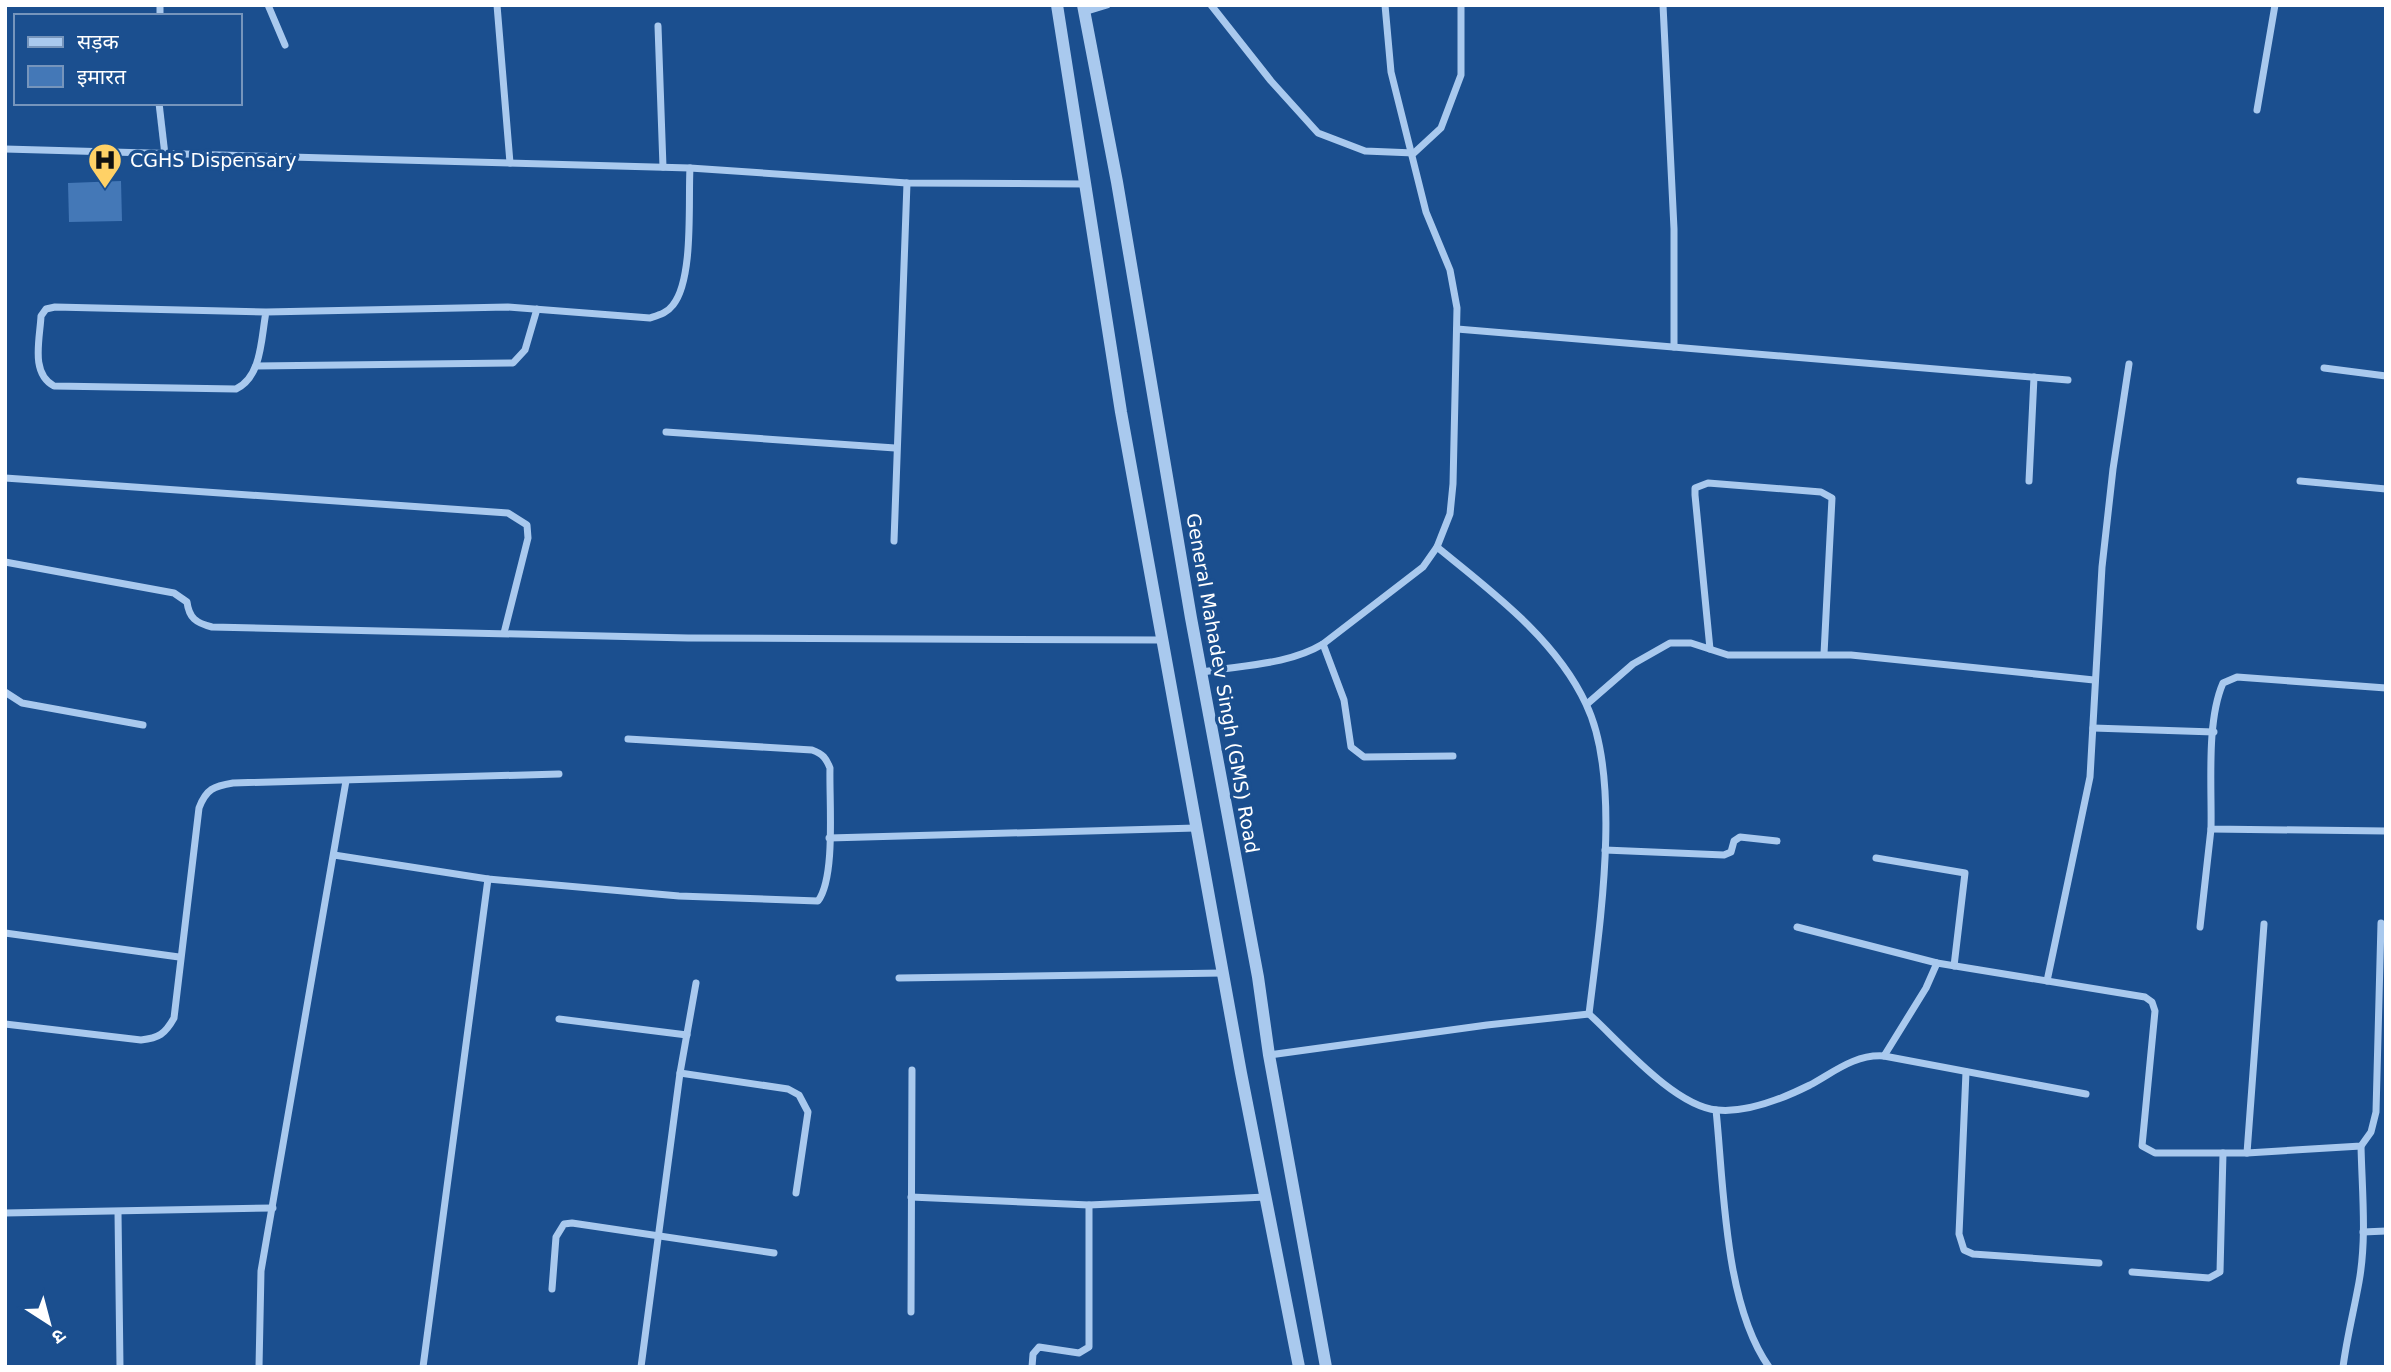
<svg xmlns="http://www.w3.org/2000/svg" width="2391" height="1372" font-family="'DejaVu Sans','Noto Sans Devanagari',sans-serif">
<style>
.building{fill:#4478b7}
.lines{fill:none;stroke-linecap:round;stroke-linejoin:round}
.minor{stroke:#a9c9ee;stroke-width:7}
.tertiary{stroke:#a9c9ee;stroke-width:12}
.labels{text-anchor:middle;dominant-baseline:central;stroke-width:7;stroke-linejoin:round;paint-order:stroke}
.poi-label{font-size:19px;fill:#fff;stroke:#1b4f8f;text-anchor:start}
.street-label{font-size:19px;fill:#fff;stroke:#1b4f8f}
</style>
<rect width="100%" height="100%" fill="#1b4f8f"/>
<polygon class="building" points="121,181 122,221 69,222 68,183"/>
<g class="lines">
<g class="minor">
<polyline points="268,5 285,45"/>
<polyline points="497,5 510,163"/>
<polyline points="1211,5 1271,81 1318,133 1365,151 1414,153 1441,128 1461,75 1461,5"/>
<polyline points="1663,5 1674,229 1674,347"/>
<polyline points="1084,12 1107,5"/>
<polyline points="160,16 160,5"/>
<polyline points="658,26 663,167"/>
<polyline points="159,103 165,155"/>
<polyline points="2257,110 2275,5"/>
<polyline points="5,149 690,168 907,183 1085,184"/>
<path d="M 266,312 C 261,338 262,377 236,389 L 54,386 C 30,373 40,339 41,316 L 46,309 L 55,307 L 266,312 L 508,307 L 650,318 C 659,315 667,313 673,305 C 694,279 688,202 690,168"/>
<polyline points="1457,329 2068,380"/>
<polyline points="256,366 513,363 525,350 537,309"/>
<polyline points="2324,368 2386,376"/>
<polyline points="666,432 895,448"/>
<polyline points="5,478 508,513 527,525 528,538 504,633"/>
<polyline points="2029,481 2034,377"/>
<polyline points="2300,481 2386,489"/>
<polyline points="894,541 907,183"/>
<path d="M 1437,547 C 1491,591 1556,639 1586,704 C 1623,780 1599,930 1589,1014"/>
<path d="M 5,562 L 174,593 L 187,602 C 189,618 196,623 212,627 L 688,638 L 1162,640"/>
<polyline points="1323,644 1344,700 1351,747 1364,757 1453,756"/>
<polyline points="1710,649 1695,495 1695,488 1708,483 1821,492 1832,498 1824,654"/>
<path d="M 1203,672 C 1242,665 1288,665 1323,644 L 1423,567 L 1437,547 L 1450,514 L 1453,484 L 1457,308 L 1450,270 L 1426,212 L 1391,72 L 1385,5"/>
<path d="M 2386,688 L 2237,677 L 2223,683 C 2206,722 2212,787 2211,829 L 2386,831"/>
<polyline points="5,692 22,703 143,725"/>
<polyline points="1587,704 1633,664 1670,643 1691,643 1728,655 1851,655 2094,680"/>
<polyline points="2093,728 2214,732"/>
<polyline points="829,838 1196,828"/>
<polyline points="1605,850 1724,855 1731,852 1734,841 1740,837 1777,841"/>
<path d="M 334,855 L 488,879 L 679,896 L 818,901 C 836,877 829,800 830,768 C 826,758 823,754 812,750 L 628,739"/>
<polyline points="1876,858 1965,873 1954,966"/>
<polyline points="1797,927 1937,963 2145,997 2152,1002 2155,1011 2142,1146 2155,1153 2247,1153 2361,1146 2371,1132 2376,1112 2381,923"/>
<polyline points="2200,927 2211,829"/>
<polyline points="5,933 179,957"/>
<polyline points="899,978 1223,973"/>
<polyline points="2047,981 2090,777 2102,567 2113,469 2129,364"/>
<polyline points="559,1019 687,1035"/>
<path d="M 5,1024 L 141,1040 C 159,1038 165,1034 174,1018 L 199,808 C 206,789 214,786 233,783 L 559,774"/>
<path d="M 1269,1055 L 1487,1025 L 1589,1014 C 1620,1042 1674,1106 1717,1110 C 1746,1113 1784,1098 1810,1085 C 1834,1072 1855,1054 1884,1056 L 1926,988 L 1937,963"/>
<polyline points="1884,1056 2086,1094"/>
<polyline points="1966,1072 1959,1234 1964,1250 1973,1254 2099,1263"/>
<polyline points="680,1073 788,1089 799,1095 808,1112 796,1193"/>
<path d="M 1716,1110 C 1724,1187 1724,1303 1769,1367"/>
<polyline points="2247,1153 2264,924"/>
<polyline points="911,1197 1089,1205 1266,1197"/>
<polyline points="118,1212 120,1367"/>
<polyline points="5,1213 273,1208"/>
<polyline points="2363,1232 2386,1231"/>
<polyline points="2132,1272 2209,1278 2220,1272 2223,1153"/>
<polyline points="552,1289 556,1237 564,1224 572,1223 774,1253"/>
<polyline points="911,1312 912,1070"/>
<polyline points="259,1367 261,1271 346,781"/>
<polyline points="423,1367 488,879"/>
<polyline points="641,1367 680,1073 696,983"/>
<polyline points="1032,1367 1033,1354 1039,1347 1079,1353 1089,1347 1089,1205"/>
<path d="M 2343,1367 C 2347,1337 2354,1310 2359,1282 C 2367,1238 2362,1191 2361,1146"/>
</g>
<g class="tertiary">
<polyline points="1057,5 1121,412 1241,1073 1299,1367"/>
<polyline points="1083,5 1117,182 1191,618 1258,977 1269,1055 1326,1367"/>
</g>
</g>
<defs>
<g id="hospital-pin" transform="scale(1.75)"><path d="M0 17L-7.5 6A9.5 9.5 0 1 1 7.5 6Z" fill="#ffd166" stroke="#1b4f8f"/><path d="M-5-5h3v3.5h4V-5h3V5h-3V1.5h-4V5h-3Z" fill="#111"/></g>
</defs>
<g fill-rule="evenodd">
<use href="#hospital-pin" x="105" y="160"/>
</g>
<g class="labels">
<g class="poi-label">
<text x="130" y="160">CGHS Dispensary</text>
</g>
<g class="street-label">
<text transform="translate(1223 683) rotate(80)">General Mahadev Singh (GMS) Road</text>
</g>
</g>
<rect width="2391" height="1372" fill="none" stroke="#ffffff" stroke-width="14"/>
<rect x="14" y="14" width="228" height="91" fill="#1b4f8f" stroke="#7695bc" stroke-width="2"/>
<rect x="28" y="37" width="35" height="10" fill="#a9c9ee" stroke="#7695bc" stroke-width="2"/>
<text x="77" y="49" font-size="21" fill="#ffffff">सड़क</text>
<rect x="28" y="66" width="35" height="21" fill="#4478b7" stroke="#7695bc" stroke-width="2"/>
<text x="77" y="84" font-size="21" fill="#ffffff">इमारत</text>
<g transform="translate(49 1323) rotate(144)" stroke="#1b4f8f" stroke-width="5" paint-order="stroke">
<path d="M0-5L12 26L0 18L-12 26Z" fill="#ffffff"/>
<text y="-10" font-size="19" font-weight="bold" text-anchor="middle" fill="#ffffff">उ</text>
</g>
</svg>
